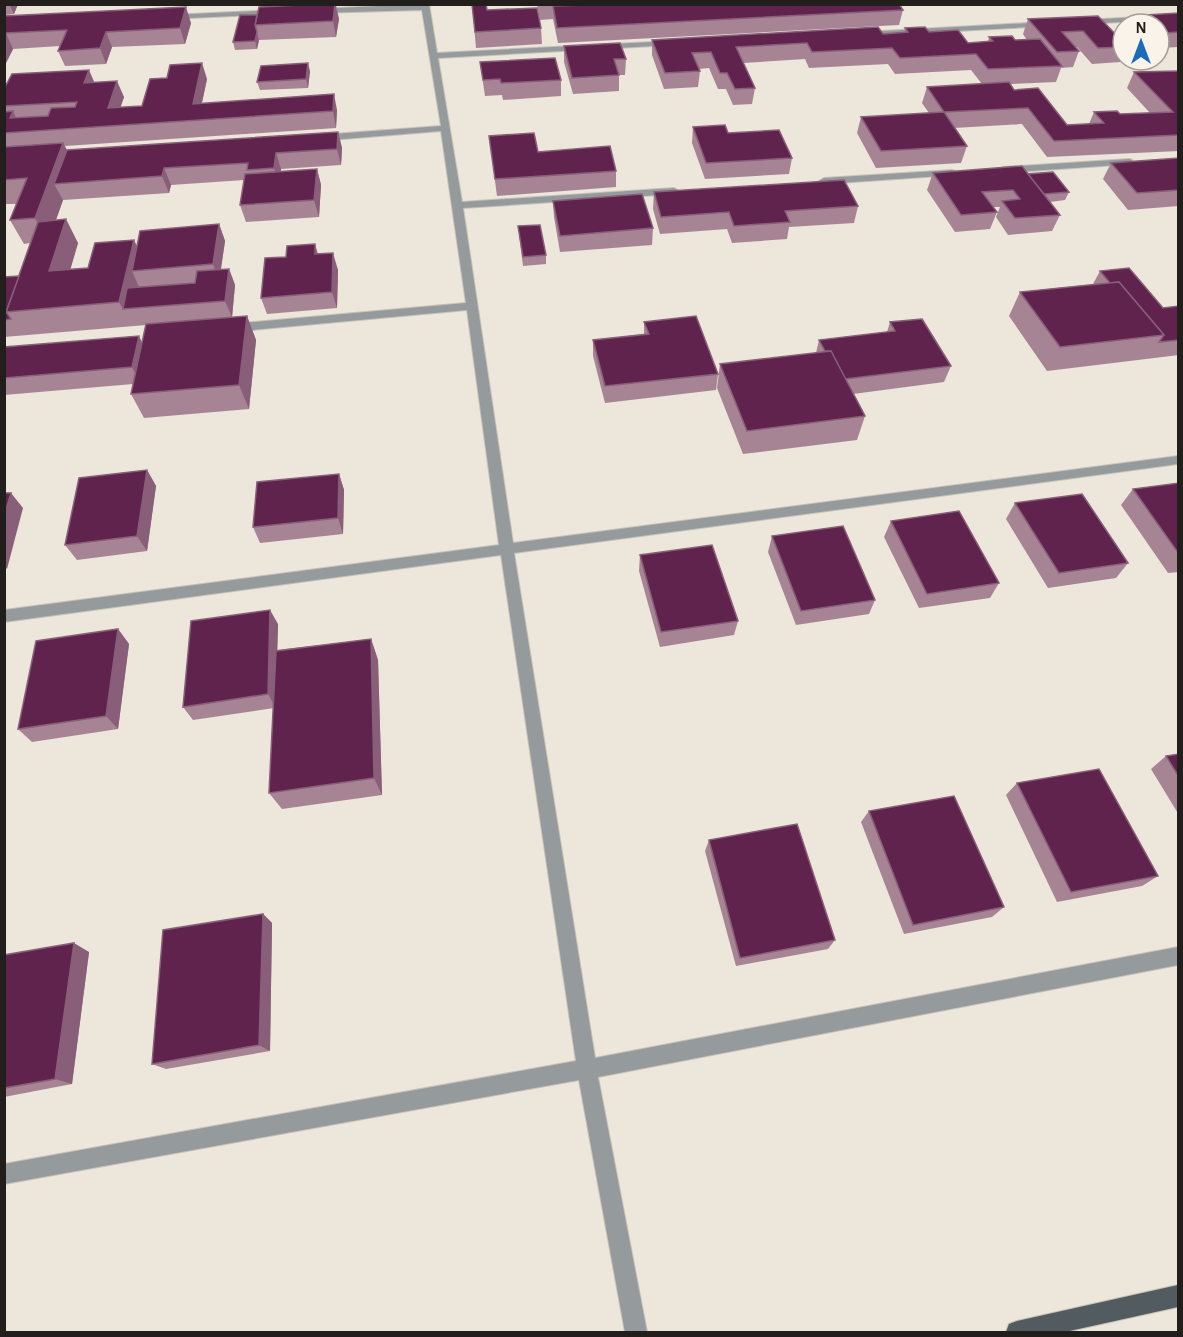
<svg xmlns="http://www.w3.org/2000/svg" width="1183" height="1337" font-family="'Alegreya Sans',sans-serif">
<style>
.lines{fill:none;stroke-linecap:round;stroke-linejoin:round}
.minor-casing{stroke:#c7c2b8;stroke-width:2}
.major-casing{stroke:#c7c2b8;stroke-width:2}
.minor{fill:#959a9c;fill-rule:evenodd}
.major{fill:#525b5f;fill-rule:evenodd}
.wall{fill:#a68494}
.shaded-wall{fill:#895e78}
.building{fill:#5f234e;stroke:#895e78;stroke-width:1.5}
</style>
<rect width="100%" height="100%" fill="#ece6db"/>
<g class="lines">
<g class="minor-casing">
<g id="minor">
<polygon points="421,4 429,4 437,53 672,41 676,43 672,45 438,58 462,202 674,188 679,191 674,194 463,208 513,543 1178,456 1178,464 514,553 595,1058 1178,947 1178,965 598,1077 647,1332 625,1332 579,1080 4,1184 4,1164 576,1061 501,555 4,622 4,610 499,545 467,310 231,332 225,328 231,324 466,303 441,131 319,141 314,138 319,135 441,126 422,10 316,13 312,11 316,9"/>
<polygon points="277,10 281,12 280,14 169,19 165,17 169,15"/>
<polygon points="1178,15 1178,19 1083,24 1079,22 1083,20"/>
<polygon points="1047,22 1050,22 1050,26 864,36 860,34 864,32"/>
<polygon points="1129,159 1132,160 1132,164 1003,173 998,170 1003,167"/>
<polygon points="952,170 955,171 955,175 824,184 819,181 824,178"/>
</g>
</g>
<g class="major-casing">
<polygon id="major" points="1178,1285 1178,1307 1065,1332 1006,1332 1009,1324 1017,1321"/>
</g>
<use href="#minor" class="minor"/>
<use href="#major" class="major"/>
</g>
<g class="wall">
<polygon points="4,4 18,4 14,14 4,15"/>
<polygon points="223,4 251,4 223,6"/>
<polygon points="336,4 339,19 336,37 259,40 257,49 235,50 233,42 257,15"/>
<polygon points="472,4 541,28 542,44 476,48"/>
<polygon points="537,4 587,4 556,6 903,10 899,25 558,43 553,19 540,20"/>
<polygon points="1179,13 1179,47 1159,48 1159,24 1142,24 1146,15"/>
<polygon points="4,16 191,23 185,44 112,47 106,64 65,66 58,51 60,46 13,49 6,63 4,63"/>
<polygon points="1098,16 1123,42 1123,55 1120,62 1092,64 1077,47 1075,47 1079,51 1073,67 1061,68 1056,82 1010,84 1014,90 1067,125 1089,124 1094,112 1120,114 1150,113 1127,88 1134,72 1179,71 1179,151 1047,157 1022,124 954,128 967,146 961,163 876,168 857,133 861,117 929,113 922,103 927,87 982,84 971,70 895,74 888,64 809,68 805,59 743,63 755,88 752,104 733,105 726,89 718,89 709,68 699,69 700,71 698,87 664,89 652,55 652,40 883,34 904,33 905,28 929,32 968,43 988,42 989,37 1015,40 1027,40 1023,34 1028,19"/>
<polygon points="564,46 626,59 625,75 619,75 619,91 573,94 564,62"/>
<polygon points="480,62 561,80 561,96 503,100 502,95 485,96"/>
<polygon points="310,71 308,88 260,90 257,82"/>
<polygon points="207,79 202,103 337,110 336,128 65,146 67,150 338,132 342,148 341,165 281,169 281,172 317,169 321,185 319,217 246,222 240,205 244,180 171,185 169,193 63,200 56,220 78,243 70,269 88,268 134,240 137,247 219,224 225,241 221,269 229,269 235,285 232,317 247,316 256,340 249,409 144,418 131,394 133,384 4,395 4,347 142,343 146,325 4,337 4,277 19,276 30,243 24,244 10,220 17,204 4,204 4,89 95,83 124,97 120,107 142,106"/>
<polygon points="693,127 728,133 792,158 789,174 705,179 692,143"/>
<polygon points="489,136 538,152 616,171 616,187 497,196"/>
<polygon points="1179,158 1179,206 1128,210 1103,179 1111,163"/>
<polygon points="933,173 1028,174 1069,192 1065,200 1050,202 1060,215 1052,231 1008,235 996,217 1000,207 993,207 997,212 990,229 955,232 927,190"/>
<polygon points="654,192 858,206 854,223 789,227 787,239 732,243 727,229 660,234 653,209"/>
<polygon points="553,201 653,228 652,245 560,252 554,217"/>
<polygon points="518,226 546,255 546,264 523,266"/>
<polygon points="318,254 338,270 337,308 267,314 261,298"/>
<polygon points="1100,271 1163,308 1179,306 1179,355 1047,371 1009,316 1020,292 1093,284"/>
<polygon points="644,322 718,374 716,390 605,403 593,356 593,340 644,334"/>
<polygon points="890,322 951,366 944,382 853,394 865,416 857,440 743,454 717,388 720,364 816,353 819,340 887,332"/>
<polygon points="147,470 156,486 147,551 77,560 65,545"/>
<polygon points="339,474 344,490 343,534 260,543 253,527"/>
<polygon points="1179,483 1179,572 1168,573 1121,505 1133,489"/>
<polygon points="1015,503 1128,563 1116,578 1048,588 1006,519"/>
<polygon points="891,521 999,583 990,598 919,608 884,537"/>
<polygon points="772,536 875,600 869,614 796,625 768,552"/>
<polygon points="640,555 738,621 734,635 660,647 639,571"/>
<polygon points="278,624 277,650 371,639 378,660 382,795 282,809 269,793 274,708 193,720 183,707"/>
<polygon points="118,629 129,644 118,729 32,742 18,729"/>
<polygon points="1179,754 1179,815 1151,769 1166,756"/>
<polygon points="1017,783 1158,876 1142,886 1057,902 1006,795"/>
<polygon points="869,811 1004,907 992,917 904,934 861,822"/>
<polygon points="709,840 835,940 828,949 736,966 705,851"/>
<polygon points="263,914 272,923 270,1051 166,1069 152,1064"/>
<polygon points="89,952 72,1084 4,1097 4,955"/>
</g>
<g class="shaded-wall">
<polygon points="9,4 18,4 14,14"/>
<polygon points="335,4 339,19 336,37 333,21"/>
<polygon points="186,7 191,23 185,44 180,28"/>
<polygon points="106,32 112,47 106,64 100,48"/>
<polygon points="257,32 259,40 257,49 255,41"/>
<polygon points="6,33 13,49 6,63 4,60 4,35"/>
<polygon points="202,63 207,79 198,120 193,104"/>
<polygon points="308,63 310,71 308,88 306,79"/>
<polygon points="89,70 96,86 84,83"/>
<polygon points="117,81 124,97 115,124 108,108"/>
<polygon points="334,94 337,110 336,128 333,111"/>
<polygon points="13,111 21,128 10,118"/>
<polygon points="338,132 342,148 341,165 337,149"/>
<polygon points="63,143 75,166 54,184 63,200 48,242 35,218"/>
<polygon points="276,153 281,169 279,185 274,168"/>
<polygon points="164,168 171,185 169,193 162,176"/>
<polygon points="317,169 321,185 319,217 314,200"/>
<polygon points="66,219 78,243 63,295 49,271"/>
<polygon points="219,224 225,241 219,281 213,264"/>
<polygon points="134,240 145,264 132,271 139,287 123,309 119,302"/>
<polygon points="315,244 320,261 315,254"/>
<polygon points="333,253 338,270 337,308 332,292"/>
<polygon points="229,269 235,285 232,317 225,301"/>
<polygon points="247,316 256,340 249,409 239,385"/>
<polygon points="139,336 147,353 140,383 132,367"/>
<polygon points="147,470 156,486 147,551 137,536"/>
<polygon points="339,474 344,490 343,534 338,518"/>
<polygon points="11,493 23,508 7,569 4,566 4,516"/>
<polygon points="270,610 278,624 276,708 268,694"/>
<polygon points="118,629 129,644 118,729 106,716"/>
<polygon points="371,639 378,660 382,795 374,778"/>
<polygon points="263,914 272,923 270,1051 259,1045"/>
<polygon points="74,943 89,952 72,1084 55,1079"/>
</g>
<g class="building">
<polygon points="322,4 335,4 333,21 255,25 259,7"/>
<polygon points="472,4 486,4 487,10 537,8 541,28 475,32"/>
<polygon points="620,4 899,4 903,10 557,28 553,6"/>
<polygon points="186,7 180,28 106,32 100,48 58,51 67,30 6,33 4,35 4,16"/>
<polygon points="1179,13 1179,32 1164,33 1159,28 1159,24 1155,24 1146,15"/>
<polygon points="240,15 257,15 255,25 257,32 255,41 233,42"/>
<polygon points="1098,16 1123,42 1123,47 1098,48 1083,31 1062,32 1079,51 1057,52 1028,19"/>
<polygon points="878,27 883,34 908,32 905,28 925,27 929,32 958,30 968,43 993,41 989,37 1012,36 1015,40 1040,39 1062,66 988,69 976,54 900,58 892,48 812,52 807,43 736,47 755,88 735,89 727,73 720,73 711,52 692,53 700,71 665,73 652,40"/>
<polygon points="620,43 626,59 614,59 619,75 572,78 564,46"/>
<polygon points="555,58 561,80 501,83 500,79 483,80 480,62"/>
<polygon points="202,63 193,104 334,94 333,111 4,133 4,112 13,111 10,118 48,116 51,108 75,107 77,102 4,106 4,89 12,74 89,70 84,83 117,81 108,108 142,106 150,79 167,78 170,65"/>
<polygon points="308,63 306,79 257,82 261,66"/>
<polygon points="1179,71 1179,135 1054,141 1028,108 944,112 927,87 1009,82 1014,90 1038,88 1067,125 1104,123 1094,112 1117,111 1120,114 1173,112 1134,72"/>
<polygon points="944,112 967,146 881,151 861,117"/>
<polygon points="725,125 728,133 779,130 792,158 706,163 693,127"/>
<polygon points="338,132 337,149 276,153 274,168 247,170 248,163 164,168 162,176 54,184 67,150"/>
<polygon points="534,133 538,152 610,146 616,171 495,179 489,136"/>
<polygon points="63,143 35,218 10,220 27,178 4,180 4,147"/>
<polygon points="1179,158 1179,190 1137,193 1111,163"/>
<polygon points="1022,166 1060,215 1015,218 1002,201 1020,199 1013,190 982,192 997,212 961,215 933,173"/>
<polygon points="317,169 314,200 240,205 245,174"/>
<polygon points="1053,172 1069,192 1044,194 1028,174"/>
<polygon points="844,180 858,206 785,211 790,222 734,226 729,212 661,217 654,192"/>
<polygon points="642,194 653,228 560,236 553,201"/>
<polygon points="66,219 49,271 88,268 95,243 134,240 119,302 6,312 38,222"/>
<polygon points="219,224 213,264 132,271 140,231"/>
<polygon points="540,225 546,255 523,257 518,226"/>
<polygon points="315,244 315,254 333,253 332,292 261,298 265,258 286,257 287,246"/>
<polygon points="1129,268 1163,308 1179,306 1179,340 1159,342 1164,335 1119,282 1110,283 1100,271"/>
<polygon points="229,269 225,301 123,309 127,288 195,283 197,271"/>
<polygon points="19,276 6,312 11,319 4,320 4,277"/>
<polygon points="1119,282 1164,335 1060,347 1020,292"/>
<polygon points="247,316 239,385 131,394 146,324"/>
<polygon points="696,316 718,374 605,386 593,340 649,334 644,322"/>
<polygon points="922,319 951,366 845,379 831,351 825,351 819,340 895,331 890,322"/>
<polygon points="139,336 132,367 4,378 4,347"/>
<polygon points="831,351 865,416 747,431 720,364"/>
<polygon points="147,470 137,536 65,545 79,478"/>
<polygon points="339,474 338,518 253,527 257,482"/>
<polygon points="1179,483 1179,554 1133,489"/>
<polygon points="4,493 11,493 4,516"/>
<polygon points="1082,494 1128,563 1059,573 1015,503"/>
<polygon points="959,511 999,583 927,594 891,521"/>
<polygon points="843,526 875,600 801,611 772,536"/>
<polygon points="712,545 738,621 661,632 640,555"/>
<polygon points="270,610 268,694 183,707 191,621"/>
<polygon points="118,629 106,716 18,729 36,641"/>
<polygon points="371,639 374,778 269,793 276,651"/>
<polygon points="1179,754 1179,777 1166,756"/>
<polygon points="1099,769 1158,876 1071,892 1017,783"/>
<polygon points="954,796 1004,907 913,925 869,811"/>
<polygon points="797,824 835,940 740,958 709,840"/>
<polygon points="263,914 259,1045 152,1064 163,930"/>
<polygon points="74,943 55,1079 4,1088 4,955"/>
</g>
<rect width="1183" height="1337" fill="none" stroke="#211e1b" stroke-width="12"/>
<g transform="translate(1141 42)"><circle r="28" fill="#faf3e9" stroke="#a39e97" stroke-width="1.5"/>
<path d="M0-4.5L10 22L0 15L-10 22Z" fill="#1a6bb9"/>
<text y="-9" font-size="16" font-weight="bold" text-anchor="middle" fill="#211e1b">N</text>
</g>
</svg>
